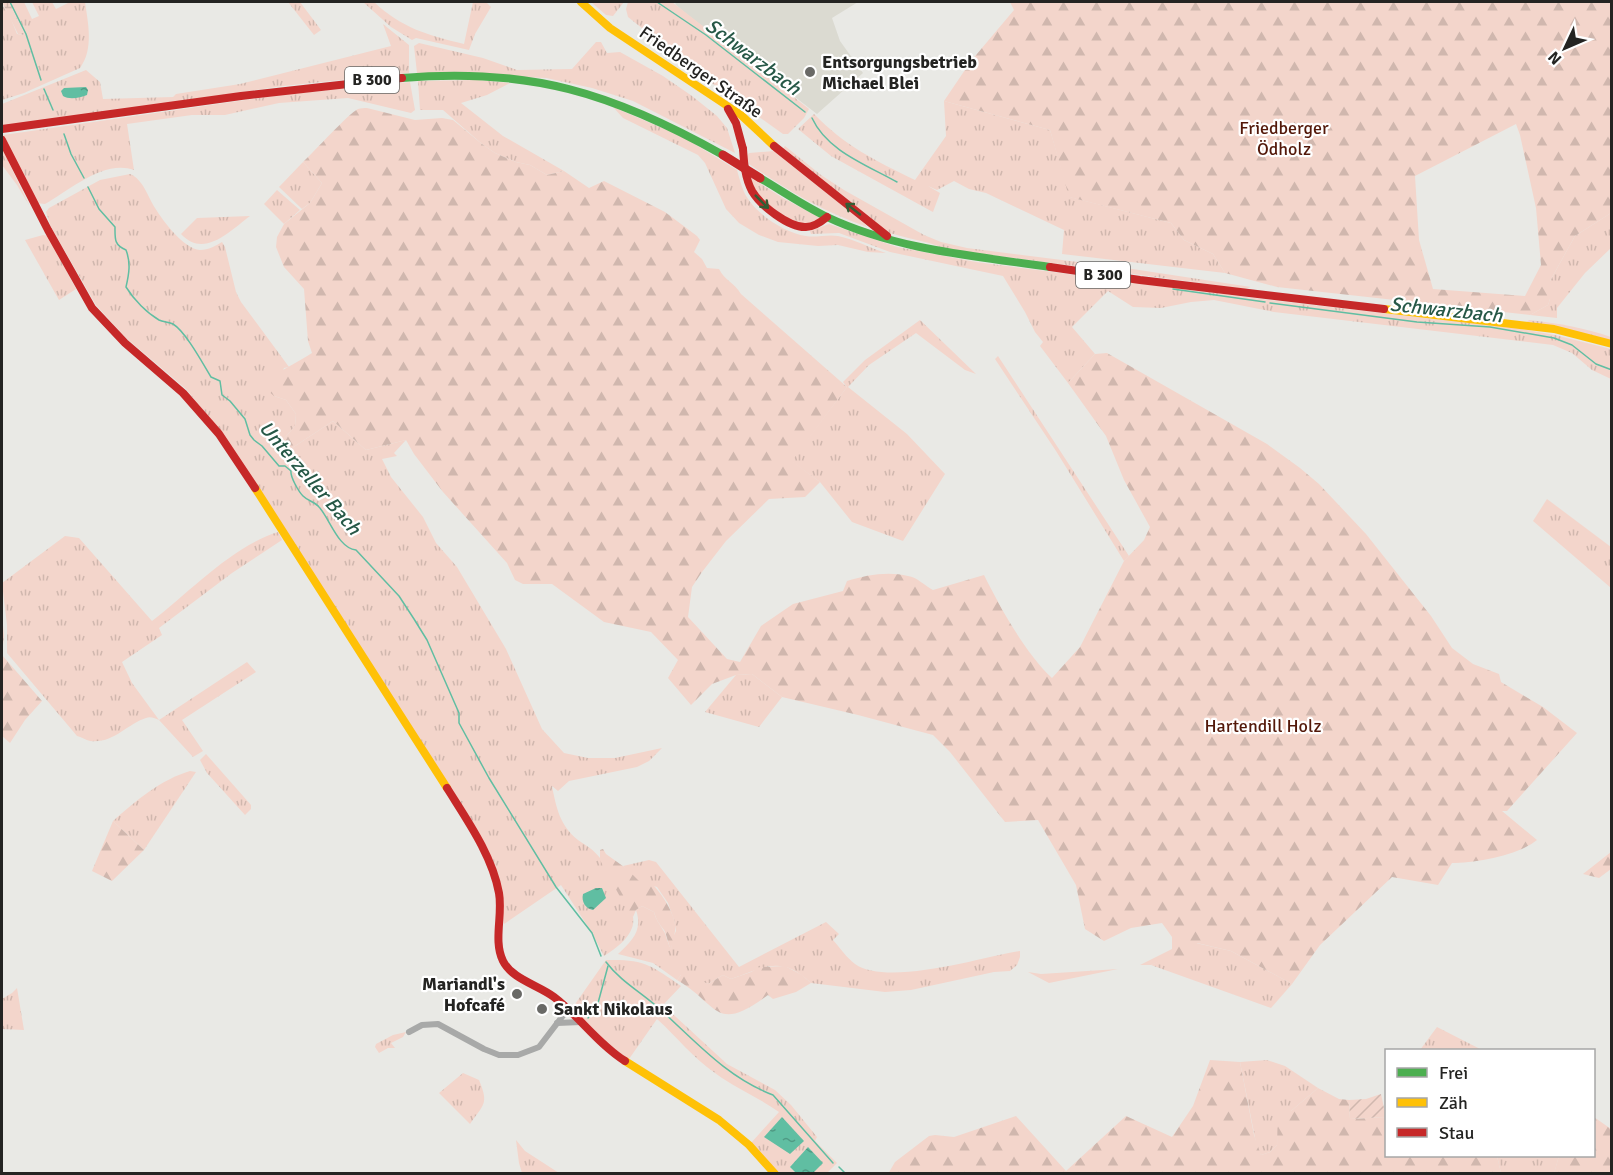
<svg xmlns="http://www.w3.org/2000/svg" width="1613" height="1175" font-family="Signika,sans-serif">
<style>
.built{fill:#dbdad1}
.grass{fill:url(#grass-tufts)}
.forest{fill:url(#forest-firs);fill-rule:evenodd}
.wetland{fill:url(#wetland-marsh)}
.garden{fill:url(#garden-furrows)}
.water{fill:url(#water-ripples)}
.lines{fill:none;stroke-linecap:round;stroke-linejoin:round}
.stream{stroke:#60bea2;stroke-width:1.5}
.street{stroke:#a8a9a8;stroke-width:6}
.fast{stroke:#4caf50;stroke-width:8}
.slow{stroke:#ffc107;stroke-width:8}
.jam{stroke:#c62828;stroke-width:8}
.jam-bridge{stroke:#c62828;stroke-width:9}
.oneway{stroke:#345c34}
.poi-dot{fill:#696966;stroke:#fff;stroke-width:2}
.labels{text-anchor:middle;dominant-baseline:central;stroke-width:4.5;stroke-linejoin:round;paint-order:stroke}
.shield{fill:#fff;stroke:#666664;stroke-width:1.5}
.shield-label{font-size:16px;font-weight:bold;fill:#242422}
.poi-label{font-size:18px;font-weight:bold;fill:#242422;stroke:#fff;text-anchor:start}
.street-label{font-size:18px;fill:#242422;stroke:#fff}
.park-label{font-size:18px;fill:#531809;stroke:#fff}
.water-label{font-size:20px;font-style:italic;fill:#265847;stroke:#fff}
</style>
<defs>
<pattern id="grass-tufts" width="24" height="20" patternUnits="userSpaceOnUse" patternTransform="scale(1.5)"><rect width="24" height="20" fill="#f3d5cb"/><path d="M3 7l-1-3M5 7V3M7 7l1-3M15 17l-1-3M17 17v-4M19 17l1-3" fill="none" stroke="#d0b7ae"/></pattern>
<pattern id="forest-firs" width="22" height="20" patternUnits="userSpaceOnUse" patternTransform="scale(1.5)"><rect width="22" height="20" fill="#f3d5cb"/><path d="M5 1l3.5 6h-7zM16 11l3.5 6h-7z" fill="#d0b7ae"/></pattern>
<pattern id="wetland-marsh" width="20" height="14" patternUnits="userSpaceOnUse" patternTransform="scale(1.5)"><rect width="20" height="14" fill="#f3d5cb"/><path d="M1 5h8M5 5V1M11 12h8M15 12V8" fill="none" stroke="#d0b7ae"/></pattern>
<pattern id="garden-furrows" width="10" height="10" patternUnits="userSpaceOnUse" patternTransform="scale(1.5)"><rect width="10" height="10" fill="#f3d5cb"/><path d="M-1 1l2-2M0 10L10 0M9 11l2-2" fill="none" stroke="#d0b7ae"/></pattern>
<pattern id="water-ripples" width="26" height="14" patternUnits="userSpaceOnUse" patternTransform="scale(1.5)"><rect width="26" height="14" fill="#60bea2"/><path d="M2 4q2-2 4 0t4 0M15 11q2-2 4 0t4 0" fill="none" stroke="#4f9a84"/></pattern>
</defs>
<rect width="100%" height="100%" fill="#e9e9e5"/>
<polygon class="built" points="677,2 858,2 832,18 840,41 863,73 817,114 684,12 675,4"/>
<g class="grass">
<path d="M 9,2 L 24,2 L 32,19 L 39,16 L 32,2 L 52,2 L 56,9 L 70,2 L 85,2 C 88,23 94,49 80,68 L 24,93 L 2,100 L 2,5 L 9,14 L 17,34 L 25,35 Z"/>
<polygon points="288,2 300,2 321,30 314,35"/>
<path d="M 363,2 L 374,2 C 402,28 427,35 464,44 L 473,2 L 486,2 L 491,7 L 475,34 L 469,50 L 416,38 L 412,40 L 391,27 Z"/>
<polygon points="591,2 624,2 613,16 606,15"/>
<polygon points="628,2 672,2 809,109 804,118 788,134 783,134 702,76 628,17 626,9"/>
<polygon points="383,24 409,45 409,73 283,86 2,127 2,104 86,70 100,82 103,99 173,97 176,94 240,84 391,46"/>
<polygon points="596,42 601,42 607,53 620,52 663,76 692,96 717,116 727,128 735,153 633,101 592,88 546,78 417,73 414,46 419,43 483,58 517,70 572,69"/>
<polygon points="478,80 510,83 487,95 461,103 503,136 564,171 547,175 530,165 516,162 495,153 482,144 443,110 420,110 418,81"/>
<path d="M 410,82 L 415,110 L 411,113 L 348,98 L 279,103 L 225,115 L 192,115 L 127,124 L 134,170 C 104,159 70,190 45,204 L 36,203 L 3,135 L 280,95 Z"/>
<path d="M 944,101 L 1050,130 L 1070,197 L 1171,223 L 1184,240 L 1213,254 L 1225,273 L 1062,254 L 1064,230 L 986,193 L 969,189 L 954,181 L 937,190 L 928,186 L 940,193 L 933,212 L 931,211 L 831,156 L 798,129 L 814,114 C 845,146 876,161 915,180 L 946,136 Z"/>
<path d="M 613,107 L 683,137 L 737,170 C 739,177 741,185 744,192 C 754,213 783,232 806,236 C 816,238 827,234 838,236 C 854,239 870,248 886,253 L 868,252 L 838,245 L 818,246 L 778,242 L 759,235 L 739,223 L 726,209 L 705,163 L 698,155 L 623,118 Z"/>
<path d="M 785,146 L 821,175 L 844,190 L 924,235 L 941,242 L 967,248 L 1126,268 L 1251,287 L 1245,289 L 946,249 C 925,240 902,238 881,230 L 783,149 Z"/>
<polygon points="2,148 29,205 17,185 2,165"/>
<path d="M 775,151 L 864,223 L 867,227 C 820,210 790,192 749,164 L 747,156 L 749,153 Z"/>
<polygon points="303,162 322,183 310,203 302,209 279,187"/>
<path d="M 130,174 C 143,179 148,197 155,208 C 163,221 184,249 200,250 C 209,250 215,246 222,242 L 225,247 L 236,292 L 241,302 L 289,367 L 284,368 L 274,396 L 286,400 L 296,414 L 295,426 L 275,449 L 280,456 L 333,421 L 366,450 L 406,440 L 394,453 L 397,456 L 382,459 L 391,477 L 423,517 L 436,543 L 457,567 L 506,649 L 542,729 L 564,753 L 588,758 L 615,758 L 662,748 L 649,761 L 637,767 L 569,781 L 558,791 L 552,786 C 556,807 560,826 578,840 C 587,846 594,850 600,858 L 633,917 C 636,934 617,948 604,956 L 592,933 L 561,885 L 504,924 L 494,869 L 221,432 L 186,389 L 125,337 L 96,305 L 51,227 L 46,212 L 49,208 L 100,180 Z"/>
<polygon points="750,177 783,198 822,219 809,226 793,222 759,198"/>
<polygon points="277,190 300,210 284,224 264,204"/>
<polygon points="1611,213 1611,248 1585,273 1557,308 1557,318 1530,315 1548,305 1550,299 1550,281 1575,236"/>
<path d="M 250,216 C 230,231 204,259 181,234 L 197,218 Z"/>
<polygon points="829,224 897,247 976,262 1270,300 1521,329 1555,335 1611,349 1611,379 1592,370 1572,353 1553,345 1274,312 1214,300 1191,302 1161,308 1133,307 1108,291 1072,327 1095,354 1068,383 1040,346 1043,342 1035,332 1025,312 1003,276 890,252 839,233 811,234 810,231"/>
<polygon points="43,235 48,236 76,289 59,300 25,240"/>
<polygon points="920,320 976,374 965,370 916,333 869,365 848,387 907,434 945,474 903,541 852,522 820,482 791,461 847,387 843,382 865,360"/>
<path d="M 1529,320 C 1557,323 1585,328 1611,337 L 1611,341 L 1527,322 Z"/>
<polygon points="998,356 1129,556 1124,561 1056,451 995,359"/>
<polygon points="1547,499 1611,547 1611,588 1533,521"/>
<path d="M 278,532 L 282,540 L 232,573 L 159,628 L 162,635 L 122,662 L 132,683 L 159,720 L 247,662 L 256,672 L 182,720 L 203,751 L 193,757 L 159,720 C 155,718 150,716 146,718 C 127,724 113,744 90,741 C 86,740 81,737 77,736 L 7,653 L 7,625 L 2,583 L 65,536 L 79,538 L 152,621 C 191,591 231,547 278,532 Z"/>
<polygon points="752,674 782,697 759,727 705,712 736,675"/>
<polygon points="206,754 251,805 251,809 245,815 207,773 200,760"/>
<path d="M 190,771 L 196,772 L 144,850 L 113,821 C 135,801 162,779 190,771 Z"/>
<path d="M 649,860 L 656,862 L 739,967 L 826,922 L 839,934 L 833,940 C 840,948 847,958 855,964 C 888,987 982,957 1020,951 L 1020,957 L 1017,965 L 1010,971 L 994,972 L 911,990 L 885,992 L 811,983 C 781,955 765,967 731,979 L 723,975 L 708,984 L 681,975 L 677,980 L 653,963 L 618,954 C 632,941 643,931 636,910 L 642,906 L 654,912 C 656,920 659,923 663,930 C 667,935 667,943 671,949 L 672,939 L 676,931 L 674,920 L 668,903 L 657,887 L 639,882 L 623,866 Z"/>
<polygon points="1196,943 1231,951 1292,984 1271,1008 1151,965"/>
<path d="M 606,960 C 644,959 651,965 681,986 L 663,1005 L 727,1064 L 775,1090 L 791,1105 L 817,1137 L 815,1141 L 837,1163 L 827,1173 L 809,1173 L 813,1173 L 790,1167 L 796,1173 L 778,1173 L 751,1143 L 779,1112 C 758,1097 735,1088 715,1073 C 693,1058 677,1037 657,1019 L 629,1059 C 609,1047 586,1026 573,1007 Z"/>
<polygon points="1118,969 1049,983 1028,972 1041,974"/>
<polygon points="17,988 24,1030 2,1029 2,999 12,993"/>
<polygon points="1437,1027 1482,1050 1420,1050"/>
<polygon points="406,1032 403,1037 391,1043 395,1048 388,1048 379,1053 375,1047 376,1044 393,1035"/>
<polygon points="1267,1060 1285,1066 1318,1088 1291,1111 1278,1135 1277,1145 1270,1152 1261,1155 1257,1148 1240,1062"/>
<path d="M 463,1073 L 479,1080 C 489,1104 484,1104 470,1124 L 439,1093 Z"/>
<polygon points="516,1140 525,1151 559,1173 522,1173 519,1163"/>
<polygon points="1497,1156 1559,1156 1554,1174 1501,1173"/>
</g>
<g class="forest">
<path d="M 1010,2 L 1611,2 L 1611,213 L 1575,236 L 1550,281 L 1550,299 L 1548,305 L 1530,315 L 1277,287 L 1225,273 L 1213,254 L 1184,240 L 1171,223 L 1069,197 L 1050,130 L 944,101 L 971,61 L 1014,10 ZM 1516,124 L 1520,135 L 1536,208 L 1541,265 L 1525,296 L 1433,289 L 1419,240 L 1415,176 Z"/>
<path d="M 367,108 L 415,120 L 442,118 L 453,120 L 482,144 L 495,153 L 516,162 L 530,165 L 547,175 L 564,171 L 589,188 L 604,181 L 665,212 L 697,236 L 700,240 L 694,252 L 702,259 L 707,268 L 719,269 C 725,281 734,282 741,294 L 847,387 L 792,461 L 820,482 L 805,497 L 769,499 L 726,541 L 702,572 L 692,587 L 688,617 L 727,659 L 740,662 L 761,626 L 793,604 L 843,591 L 847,581 C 866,575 888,571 908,576 C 917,577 925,586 933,590 L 984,575 C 1000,607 1025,653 1052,678 L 1080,647 L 1124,561 L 1144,540 L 1150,527 L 1124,480 L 1106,436 L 1068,383 L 1095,354 L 1107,353 L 1267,444 L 1300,468 L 1319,484 L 1366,534 L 1431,616 L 1452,648 L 1473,664 L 1499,674 L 1501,682 L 1543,707 L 1577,733 L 1507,811 L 1502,811 L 1537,840 C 1519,855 1475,863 1452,863 L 1438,885 L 1392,877 L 1320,945 L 1292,984 L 1231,951 L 1197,943 L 1198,957 L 1189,963 L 1170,957 L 1151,965 L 1140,965 L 1172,949 L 1172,937 L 1162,923 L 1131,928 L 1104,941 L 1085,929 L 1076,885 L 1038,820 L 1005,822 L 950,752 L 933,735 L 858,715 L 782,697 L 752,674 L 736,675 L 712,684 L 691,705 L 668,678 L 678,660 L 651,632 L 604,622 L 552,584 L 523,584 L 515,580 L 507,563 L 443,492 L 414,454 L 406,440 L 366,450 L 333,421 L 280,456 L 275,449 L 295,426 L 296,414 L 286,400 L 274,396 L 260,384 C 277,372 295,364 312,353 L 308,341 L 304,289 L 284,267 L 276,247 L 277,237 L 284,224 L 310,203 L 322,183 L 303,162 C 314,152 349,113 358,109 C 361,108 364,108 367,108 Z"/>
<polygon points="2,614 4,636 2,655 42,701 25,720 10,743 2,736"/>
<polygon points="113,821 144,850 112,881 92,871"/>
<path d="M 603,849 L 606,854 L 627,869 L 639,881 L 649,881 C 660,890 678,917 675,931 C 674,938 672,943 671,950 C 668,944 667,935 664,930 C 659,923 657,922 654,912 L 642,906 L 636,910 L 633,917 L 630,915 L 600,860 L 600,850 Z"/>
<polygon points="1611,852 1611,869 1599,878 1583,874"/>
<path d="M 785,966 L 802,975 L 811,983 L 796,992 L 773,999 L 768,995 C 714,1035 719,1004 677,980 L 681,975 L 686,973 L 708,984 L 723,975 L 731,979 L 751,972 L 760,967 Z"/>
<polygon points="1210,1060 1240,1062 1254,1135 1261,1155 1270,1152 1277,1145 1278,1110 1283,1106 1291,1111 1318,1088 1339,1099 1349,1100 1350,1119 1386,1117 1386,1156 1497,1156 1501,1173 888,1174 895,1162 929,1136 935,1135 954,1137 1016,1116 1066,1171 1126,1116 1172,1137 1193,1106"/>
<polygon points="1594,1117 1611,1129 1611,1173 1554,1173 1559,1156 1594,1156"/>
</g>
<polygon class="wetland" points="2,2 9,2 25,35 18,34"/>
<polygon class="garden" points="1381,1094 1386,1117 1350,1119 1349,1100 1366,1099"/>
<g class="water">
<path d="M 86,87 L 88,90 L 87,95 C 80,98 69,100 63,96 L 61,91 L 64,88 Z"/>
<path d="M 596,888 L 602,888 L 606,898 L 593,910 C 586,909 581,902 583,894 Z"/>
<polygon points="782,1117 804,1141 790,1154 764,1137"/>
<polygon points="808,1147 823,1163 813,1173 796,1173 790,1167"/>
</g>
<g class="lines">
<g class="stream">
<polyline points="10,2 26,34 41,80"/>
<polyline points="657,2 706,35 805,112"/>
<polyline points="44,89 53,110"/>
<path d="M 812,118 C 827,151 867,165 897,182"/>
<polyline points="64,134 71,154 84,178"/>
<path d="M 88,187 L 99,209 L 115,227 C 115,239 114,245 126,250 C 131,263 129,274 126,287 C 134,300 147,313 159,320 C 163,322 169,322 173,324 C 186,332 203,364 211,377 L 220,381 L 222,395 L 230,401 L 245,419 L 250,435 L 254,440 L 262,446 L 279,466 L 285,466 L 291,471 C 290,477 299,492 303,496 C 308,501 315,502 319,507 C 330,519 338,548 356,550 L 399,596 L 414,619 L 427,640 L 459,713 L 459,723 L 489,778 L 556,887 L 592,933 L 601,956"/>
<polyline points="1173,289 1265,302"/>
<polyline points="1270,303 1417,322 1490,327 1554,338 1572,345 1596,364 1612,370"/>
<path d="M 606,962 C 621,982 644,994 662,1011 C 697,1043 728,1078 773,1095 L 833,1163"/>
<polyline points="588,1018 598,1003 608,966"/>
<polyline points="839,1167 846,1174"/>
</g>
<g class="street">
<polyline points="557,1023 581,1022"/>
<polyline points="409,1032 422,1025 438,1024 484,1049 499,1055 518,1055 539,1047 568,1009"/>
</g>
<g class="fast">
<path d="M 402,78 C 529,67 613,93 723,155"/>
<path d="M 760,178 C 782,191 804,206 827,217 C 897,250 974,256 1050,267"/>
</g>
<g class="slow">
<polyline points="581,2 610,28 741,115 774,146"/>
<polyline points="1384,309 1554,329 1612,344"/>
<polyline points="255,488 447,788"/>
<polyline points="625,1061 719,1120 749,1145 775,1174"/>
</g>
<g class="jam">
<polyline points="728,109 736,123 743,149"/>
<polyline points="2,129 241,96 402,78"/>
<polyline points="2,140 48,230 92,308 125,343 183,393 219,434 255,488"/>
<polyline points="774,146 887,236"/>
<path d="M 743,149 C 744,163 745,178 752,191 C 760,205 789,228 806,227 C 814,227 821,222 827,217"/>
<polyline points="1050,267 1140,280 1384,309"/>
<path d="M 447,788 C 467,820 492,855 499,893 C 503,915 493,941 503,961 C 512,979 538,985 554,997 C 579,1016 598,1044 625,1061"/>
</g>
<polyline class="jam-bridge" points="723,155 760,178"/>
</g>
<defs><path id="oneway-shaft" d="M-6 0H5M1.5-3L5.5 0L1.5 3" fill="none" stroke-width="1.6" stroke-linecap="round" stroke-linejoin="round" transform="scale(1.5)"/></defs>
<g class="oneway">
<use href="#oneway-shaft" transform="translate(762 202) rotate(45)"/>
<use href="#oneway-shaft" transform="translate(853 209) rotate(-142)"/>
</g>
<g class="poi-dot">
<circle cx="810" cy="72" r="6"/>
<circle cx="517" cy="994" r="6"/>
<circle cx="542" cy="1009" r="6"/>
</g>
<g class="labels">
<g class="shield">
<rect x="345" y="67" width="54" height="26" rx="4.5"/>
<rect x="1076" y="262" width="54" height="26" rx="4.5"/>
</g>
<g class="shield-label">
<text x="372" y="80">B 300</text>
<text x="1103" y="275">B 300</text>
</g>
<g class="poi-label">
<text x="822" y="62">Entsorgungsbetrieb<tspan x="822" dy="21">Michael Blei</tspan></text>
<text x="505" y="984" text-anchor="end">Mariandl's<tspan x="505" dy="21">Hofcafé</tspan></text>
<text x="554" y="1009">Sankt Nikolaus</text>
</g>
<g class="street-label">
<text transform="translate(701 72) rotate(35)">Friedberger Straße</text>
</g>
<g class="park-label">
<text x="1284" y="128">Friedberger<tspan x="1284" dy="21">Ödholz</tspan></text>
<text x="1263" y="726">Hartendill Holz</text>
</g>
<g class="water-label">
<text transform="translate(753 57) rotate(37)">Schwarzbach</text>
<text transform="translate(1446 310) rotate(6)">Schwarzbach</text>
<text transform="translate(310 478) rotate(49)">Unterzeller Bach</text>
</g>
</g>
<rect width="1613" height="1175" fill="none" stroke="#242422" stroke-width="6"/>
<rect x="1385" y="1049" width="210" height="108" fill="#ffffff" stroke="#a7a7a7" stroke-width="1.5"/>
<rect x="1397" y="1068" width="30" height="9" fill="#4caf50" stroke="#a7a7a7" stroke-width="1.5"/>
<text x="1439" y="1079" font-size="18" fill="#242422">Frei</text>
<rect x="1397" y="1098" width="30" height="9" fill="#ffc107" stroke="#a7a7a7" stroke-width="1.5"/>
<text x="1439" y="1109" font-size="18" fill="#242422">Zäh</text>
<rect x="1397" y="1128" width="30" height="9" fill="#c62828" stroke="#a7a7a7" stroke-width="1.5"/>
<text x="1439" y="1139" font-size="18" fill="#242422">Stau</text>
<g transform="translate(1565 48) rotate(226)" stroke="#ffffff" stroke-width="4.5" paint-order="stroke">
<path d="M0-4.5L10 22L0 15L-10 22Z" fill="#242422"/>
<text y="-9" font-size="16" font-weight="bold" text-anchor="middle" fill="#242422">N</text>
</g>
</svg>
